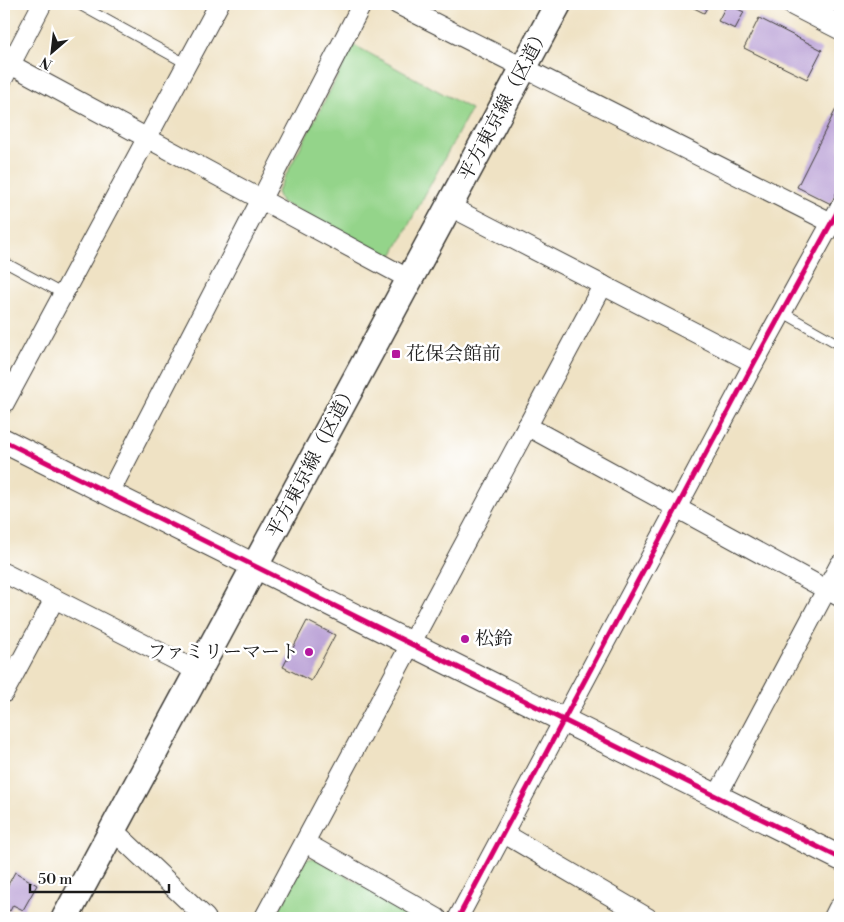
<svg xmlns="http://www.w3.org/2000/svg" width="844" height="922" font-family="'Libre Bodoni','Noto Serif JP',serif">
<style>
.green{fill:#94d48a;stroke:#587853}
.building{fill:#baa1d6}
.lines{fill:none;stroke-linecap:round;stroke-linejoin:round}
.service-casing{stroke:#3c3a35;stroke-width:11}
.minor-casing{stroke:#3c3a35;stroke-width:21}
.tertiary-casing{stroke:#3c3a35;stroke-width:26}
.secondary-casing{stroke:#3c3a35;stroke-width:29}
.service{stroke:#fff;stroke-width:9}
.minor{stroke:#fff;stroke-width:19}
.tertiary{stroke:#fff;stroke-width:24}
.secondary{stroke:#fff;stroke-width:26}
.cycleway-casing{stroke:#fff;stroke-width:8}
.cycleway{stroke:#d6006c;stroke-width:5}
.poi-dot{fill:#b5179e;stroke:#fff;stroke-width:2}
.labels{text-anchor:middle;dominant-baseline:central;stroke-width:5;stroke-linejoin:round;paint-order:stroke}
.street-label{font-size:19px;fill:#1c1c1c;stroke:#fff}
.poi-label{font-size:19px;fill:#1c1c1c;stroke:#fff;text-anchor:start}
</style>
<rect width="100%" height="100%" fill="#fff"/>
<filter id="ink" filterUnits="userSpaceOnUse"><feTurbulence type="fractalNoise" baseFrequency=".02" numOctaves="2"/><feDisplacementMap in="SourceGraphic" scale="10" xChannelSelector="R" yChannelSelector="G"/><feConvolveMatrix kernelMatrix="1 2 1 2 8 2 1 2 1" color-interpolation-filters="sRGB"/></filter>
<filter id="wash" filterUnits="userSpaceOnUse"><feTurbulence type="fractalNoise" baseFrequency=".0096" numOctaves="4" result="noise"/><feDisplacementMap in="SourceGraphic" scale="20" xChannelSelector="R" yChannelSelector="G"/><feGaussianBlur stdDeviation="1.12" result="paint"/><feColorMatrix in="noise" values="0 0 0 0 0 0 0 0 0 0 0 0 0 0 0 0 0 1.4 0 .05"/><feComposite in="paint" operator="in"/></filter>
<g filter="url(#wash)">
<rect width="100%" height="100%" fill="#efe2c4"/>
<g class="green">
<polygon points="354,45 471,109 393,254 387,257 281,202 277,192"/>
<polygon points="315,858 421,918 275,918 306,859"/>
</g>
<g id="blocks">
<g class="building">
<polygon points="691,4 709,4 704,13 690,6"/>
<polygon points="727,4 744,12 735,29 718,21"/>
<polygon points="759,18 822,50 807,79 744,48"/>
<polygon points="840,101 840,185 831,204 797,187"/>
<polygon points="307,621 335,635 311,681 283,667"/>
<polygon points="15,872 37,885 23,910 13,905 10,911 4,907 4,892"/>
</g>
</g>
</g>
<g filter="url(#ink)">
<use href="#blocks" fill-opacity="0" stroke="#3c3a35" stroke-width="1"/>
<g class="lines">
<g class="service-casing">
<g id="service">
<polyline points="78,4 187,64"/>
<polyline points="4,262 63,294"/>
<polyline points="782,312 840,345"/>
</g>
</g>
<g class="minor-casing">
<g id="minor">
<polyline points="397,4 840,227"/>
<polyline points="4,61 409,279"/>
<polyline points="4,77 42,4"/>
<polyline points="449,206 754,363"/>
<polyline points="4,404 219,4"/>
<polyline points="527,426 840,597"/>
<polyline points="109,494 362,4"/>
<polyline points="4,573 199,672"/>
<polyline points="4,693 54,600"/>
<polyline points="717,796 840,564"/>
<polyline points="113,830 206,918"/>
<polyline points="505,834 648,918"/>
<polyline points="306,843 437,918"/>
<polyline points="264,918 603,285"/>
<polyline points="458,918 754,363 840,207"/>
</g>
</g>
<g class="tertiary-casing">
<g id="tertiary">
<polyline points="795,4 840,27"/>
<polyline points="4,441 840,858"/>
<polyline points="836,918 840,910"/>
</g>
</g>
<g class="secondary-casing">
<polyline id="secondary" points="65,918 558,4"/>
</g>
<use href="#service" class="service"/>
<use href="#minor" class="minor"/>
<use href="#tertiary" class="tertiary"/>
<use href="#secondary" class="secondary"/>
<g class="cycleway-casing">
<g id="cycleway">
<polyline points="4,441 840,858"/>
<polyline points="458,918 754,363 840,207"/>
</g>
</g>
<use href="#cycleway" class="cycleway"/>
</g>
</g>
<g class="poi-dot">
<rect x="391" y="349" width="10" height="10" rx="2.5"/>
<circle cx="465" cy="639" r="5"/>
<circle cx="309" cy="652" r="5"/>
</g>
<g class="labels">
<g class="street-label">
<text transform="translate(504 104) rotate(-62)">平方東京線（区道）</text>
<text transform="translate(312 461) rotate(-62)">平方東京線（区道）</text>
</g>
<g class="poi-label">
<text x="406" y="354">花保会館前</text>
<text x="475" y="639">松鈴</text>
<text x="299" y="652" text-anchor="end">ファミリーマート</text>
</g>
</g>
<rect width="844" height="922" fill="none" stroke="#fff" stroke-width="20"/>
<g transform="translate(52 52) rotate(208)" stroke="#ffffff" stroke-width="4" paint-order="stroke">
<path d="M0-4L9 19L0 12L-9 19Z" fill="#1c1c1c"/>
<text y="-8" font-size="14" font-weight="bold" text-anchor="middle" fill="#1c1c1c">N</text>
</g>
<path d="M30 884v8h139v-8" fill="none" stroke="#1c1c1c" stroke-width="2.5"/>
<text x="38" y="884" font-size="15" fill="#1c1c1c" stroke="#ffffff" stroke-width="4" paint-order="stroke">50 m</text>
</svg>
